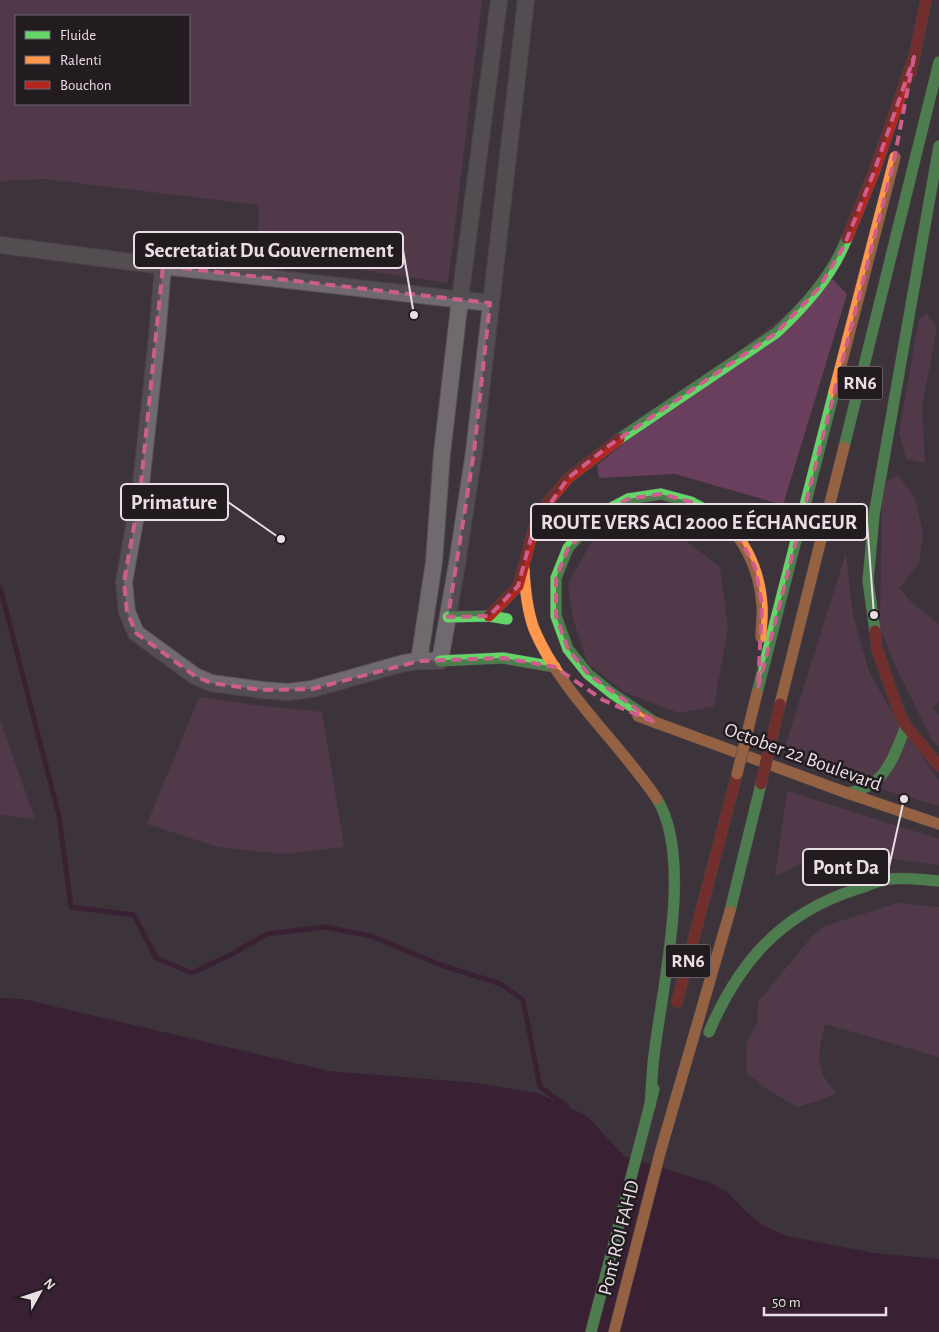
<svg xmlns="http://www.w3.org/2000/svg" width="939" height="1332" font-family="'Alegreya Sans',sans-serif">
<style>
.green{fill:#6a3e5d;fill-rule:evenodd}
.water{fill:#37082c}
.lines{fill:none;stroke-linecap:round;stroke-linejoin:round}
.stream{stroke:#37082c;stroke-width:5}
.street-casing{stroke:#5b5358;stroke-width:18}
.fast-casing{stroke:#5b5358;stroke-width:12}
.slow-casing{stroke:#5b5358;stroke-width:12}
.jam-casing{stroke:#5b5358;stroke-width:12}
.street{stroke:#706a6e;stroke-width:16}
.fast{stroke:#63d668;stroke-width:11}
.slow{stroke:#ff974d;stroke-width:11}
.jam{stroke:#b3261e;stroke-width:11}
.slow-bridge-casing{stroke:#5b5358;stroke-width:12;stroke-linecap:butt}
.jam-bridge-casing{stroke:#5b5358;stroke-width:12;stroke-linecap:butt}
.slow-bridge{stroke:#ff974d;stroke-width:11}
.jam-bridge{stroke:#b3261e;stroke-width:11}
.marked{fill:none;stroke:#cf5d8b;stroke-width:4;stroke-dasharray:10 6;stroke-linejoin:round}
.labels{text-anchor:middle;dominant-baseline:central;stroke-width:5;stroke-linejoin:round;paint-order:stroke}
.shield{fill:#221b20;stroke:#ada4a9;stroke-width:1}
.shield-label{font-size:19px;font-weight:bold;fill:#e8dee4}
.street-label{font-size:20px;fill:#e8dee4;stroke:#221b20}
.leader{fill:none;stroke:#e8dee4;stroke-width:2}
.callout-dot{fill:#e8dee4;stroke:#221b20;stroke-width:2}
.callout{fill:#221b20;stroke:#e8dee4;stroke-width:2}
.callout-label{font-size:21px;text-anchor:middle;font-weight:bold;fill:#e8dee4}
</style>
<rect width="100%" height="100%" fill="#3c343a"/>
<g class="green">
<path d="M 0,0 L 482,0 L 448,283 L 257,254 L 259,205 L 45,179 L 0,181 ZM 16,16 L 189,16 L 189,104 L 16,104 Z"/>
<polygon points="831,278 847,294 783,505 675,474 599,478 597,465"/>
<polygon points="927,313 937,328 922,406 925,463 906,459 899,432 919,319"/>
<polygon points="898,475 915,498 923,533 919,563 899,588 914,605 939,624 939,701 933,708 939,716 939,746 932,740 895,665 880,627 882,485"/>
<polygon points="673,531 720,567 728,627 714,706 679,713 624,692 588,664 573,619 568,584 597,532"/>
<polygon points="846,553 853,616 869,672 893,714 939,781 939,806 874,787 784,750"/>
<polygon points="199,697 262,706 322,712 344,847 283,854 218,847 147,824"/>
<polygon points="0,720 35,819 0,815"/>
<polygon points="787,791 939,839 939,865 827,850 775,877"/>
<path d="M 897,903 L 939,907 L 939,1057 L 825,1024 C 821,1040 816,1057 822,1073 C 825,1080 831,1087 836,1093 L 820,1100 L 797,1107 L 765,1088 L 746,1072 L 747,1041 L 757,1023 L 758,1002 L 813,935 L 825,926 Z"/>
</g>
<polygon class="water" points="0,998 23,999 329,1071 478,1083 537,1093 567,1106 588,1117 624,1156 711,1183 728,1193 748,1213 761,1224 786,1236 875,1253 939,1259 939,1332 0,1332"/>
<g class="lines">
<polyline class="stream" points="0,587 59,816 71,907 134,915 156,958 192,973 232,954 267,934 325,927 371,936 441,965 501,984 523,1000 540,1087 567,1106"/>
<g class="street-casing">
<g id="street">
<polyline points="0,245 163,266 490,303"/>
<polyline points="163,266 157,338 140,493 124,582 127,612 136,633 195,676 211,683 262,690 288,692 312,689 404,663 419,661 440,661 457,564 474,452 526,0"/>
<polyline points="419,661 434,562 442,453 460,299 499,0"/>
</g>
</g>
<g class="fast-casing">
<g id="fast">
<path d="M 619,439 L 776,333 C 805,306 832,276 847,238"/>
<polyline points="844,447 939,62"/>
<polyline points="448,617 489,616 507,619"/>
<polyline points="875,631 868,581 874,515 939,146"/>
<polyline points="440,661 503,658 555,667"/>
<polyline points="757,693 834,392"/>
<polyline points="656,723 613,694 588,674 568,649 556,616 556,578 568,548 588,526 609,509 628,499 661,494 691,502 708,511"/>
<path d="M 847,793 C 886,787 893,758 906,726"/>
<polyline points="730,911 761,784"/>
<path d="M 709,1032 C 739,961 782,913 857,889 C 868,886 878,880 890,879 C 906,877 923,880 939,881"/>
<path d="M 650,1106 C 651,1092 652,1078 653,1064 C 660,994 695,861 657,799"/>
<polyline points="591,1332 654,1089"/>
</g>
</g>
<g class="slow-casing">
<g id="slow">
<polyline points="834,392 895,157"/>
<path d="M 708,511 C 742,529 760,569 762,606 C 763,616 761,627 761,637"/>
<path d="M 524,569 C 525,589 527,610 534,629 C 561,693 619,742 657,799"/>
<polyline points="780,704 844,447"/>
<polyline points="638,716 847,793 939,824"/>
<polyline points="614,1332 660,1153 730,911"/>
</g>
</g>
<g class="jam-casing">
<g id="jam">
<polyline points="911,73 926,0"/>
<polyline points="847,238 874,172 914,57"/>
<polyline points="489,616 518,586 534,527 548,502 568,478 619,439"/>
<polyline points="875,631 877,649 899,712 906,726 939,766"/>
<polyline points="677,1002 737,774"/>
</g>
</g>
<use href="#street" class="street"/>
<use href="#fast" class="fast"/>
<use href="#slow" class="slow"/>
<use href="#jam" class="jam"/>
<g class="slow-bridge-casing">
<polyline id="slow-bridge" points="737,774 757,693"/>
</g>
<g class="jam-bridge-casing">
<polyline id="jam-bridge" points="761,784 780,704"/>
</g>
<use href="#slow-bridge" class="slow-bridge"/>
<use href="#jam-bridge" class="jam-bridge"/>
</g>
<path d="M0 0H939V1332H0ZM 914,57 L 893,165 L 758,688 L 762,605 L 755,567 L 740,539 L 719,517 L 691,502 L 661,494 L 628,499 L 609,509 L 568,548 L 556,578 L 556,616 L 568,649 L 588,674 L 656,723 L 603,700 L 555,667 L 503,658 L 419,661 L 312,689 L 262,690 L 211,683 L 195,676 L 136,633 L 127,612 L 124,582 L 140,493 L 163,266 L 490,303 L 474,452 L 448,617 L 489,616 L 518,586 L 534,527 L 568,478 L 610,445 L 776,333 L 819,288 L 844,246 L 874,172 Z" fill="#3c343a" fill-opacity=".55" fill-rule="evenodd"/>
<path class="marked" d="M 914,57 L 893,165 L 758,688 L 762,605 L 755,567 L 740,539 L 719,517 L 691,502 L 661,494 L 628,499 L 609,509 L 568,548 L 556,578 L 556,616 L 568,649 L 588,674 L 656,723 L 603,700 L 555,667 L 503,658 L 419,661 L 312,689 L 262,690 L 211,683 L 195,676 L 136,633 L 127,612 L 124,582 L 140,493 L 163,266 L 490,303 L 474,452 L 448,617 L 489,616 L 518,586 L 534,527 L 568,478 L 610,445 L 776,333 L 819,288 L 844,246 L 874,172 Z"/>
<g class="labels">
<g class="shield">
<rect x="837.5" y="366.5" width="45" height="33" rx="4"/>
<rect x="665.5" y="944.5" width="45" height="33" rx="4"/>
</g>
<g class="shield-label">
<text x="860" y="383">RN6</text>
<text x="688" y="961">RN6</text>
</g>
<g class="street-label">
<text transform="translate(803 757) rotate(20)">October 22 Boulevard</text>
<text transform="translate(619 1238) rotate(-76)">Pont ROI FAHD</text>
</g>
</g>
<path class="leader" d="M414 315L403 250M281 539L228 502M874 615L867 522M904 799L889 867"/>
<g class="callout-dot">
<circle cx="414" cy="315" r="5"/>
<circle cx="281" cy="539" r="5"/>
<circle cx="874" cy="615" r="5"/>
<circle cx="904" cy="799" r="5"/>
</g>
<g class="callout">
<rect x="134" y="232" width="269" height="36" rx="5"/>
<rect x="121" y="484" width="107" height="36" rx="5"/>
<rect x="531" y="504" width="336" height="36" rx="5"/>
<rect x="803" y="849" width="86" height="36" rx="5"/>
</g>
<g class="callout-label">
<text x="269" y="257">Secretatiat Du Gouvernement</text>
<text x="174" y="509">Primature</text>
<text x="699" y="529">ROUTE VERS ACI 2000 E ÉCHANGEUR</text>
<text x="846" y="874">Pont Da</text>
</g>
<rect x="15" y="15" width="175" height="90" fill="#221b20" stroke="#71696e"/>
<rect x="25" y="31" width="25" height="8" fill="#63d668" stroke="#71696e"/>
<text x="60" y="40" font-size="15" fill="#e8dee4">Fluide</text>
<rect x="25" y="56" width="25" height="8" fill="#ff974d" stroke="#71696e"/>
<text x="60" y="65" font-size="15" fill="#e8dee4">Ralenti</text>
<rect x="25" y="81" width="25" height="8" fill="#b3261e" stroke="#71696e"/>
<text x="60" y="90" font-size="15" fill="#e8dee4">Bouchon</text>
<g transform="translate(40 1292) rotate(50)" stroke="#221b20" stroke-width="4" paint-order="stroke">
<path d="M0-4L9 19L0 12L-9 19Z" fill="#e8dee4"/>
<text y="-8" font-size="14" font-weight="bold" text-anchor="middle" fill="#e8dee4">N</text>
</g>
<path d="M764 1307v8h122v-8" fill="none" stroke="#e8dee4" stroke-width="2.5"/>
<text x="772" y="1307" font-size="15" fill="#e8dee4" stroke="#221b20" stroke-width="4" paint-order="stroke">50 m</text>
</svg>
